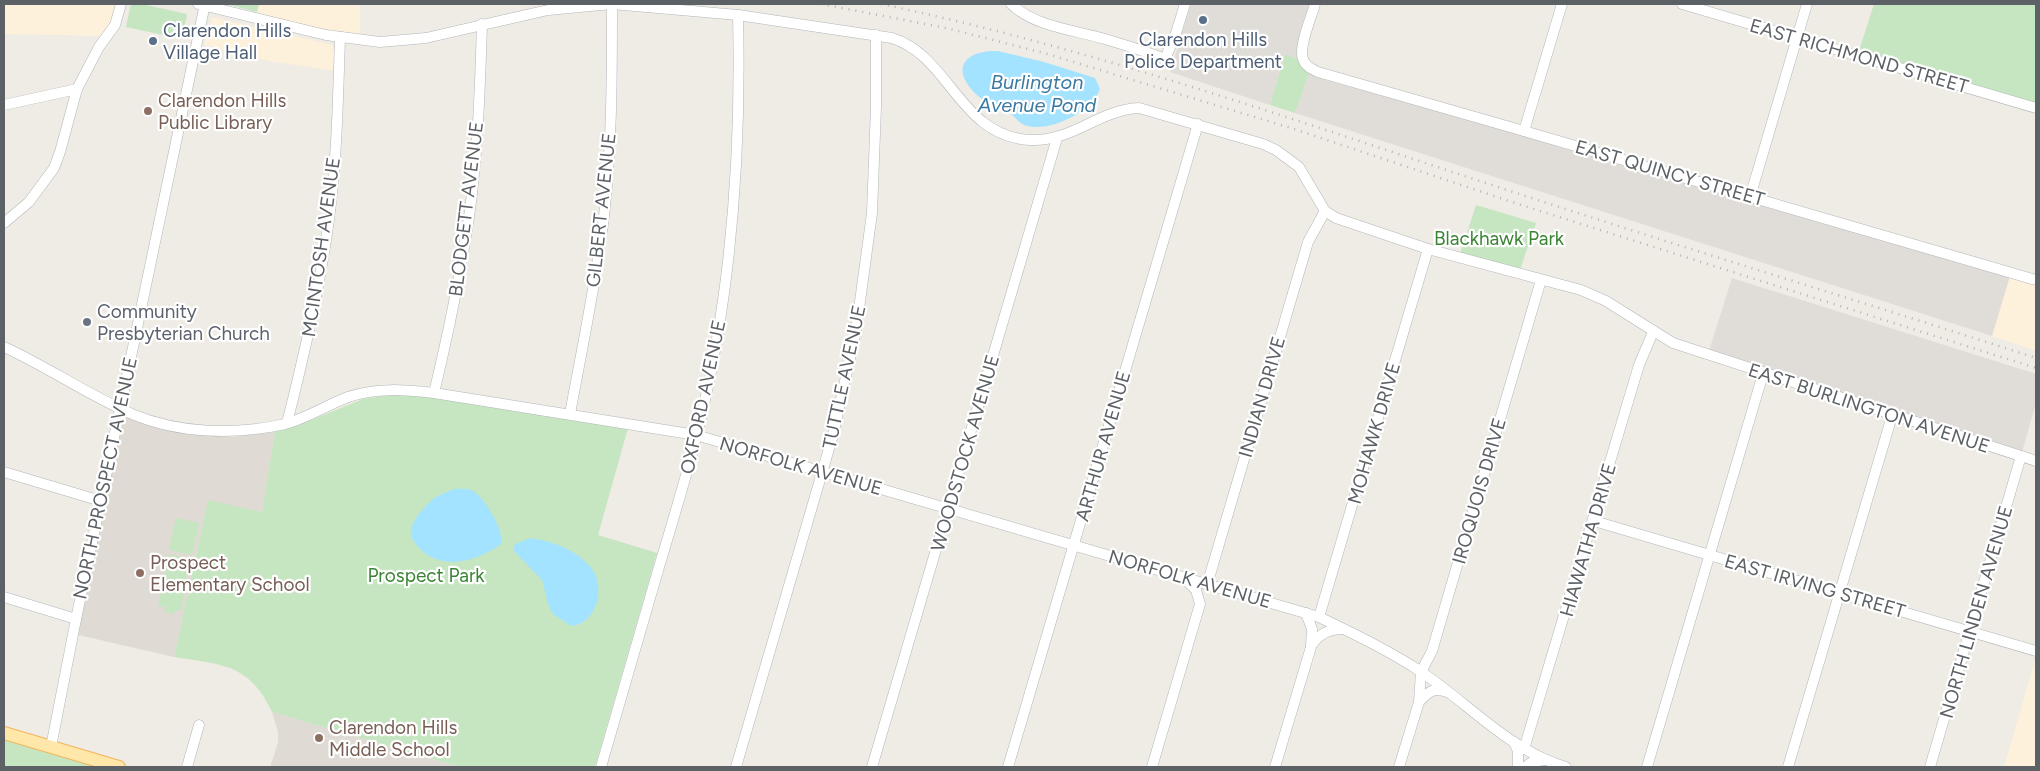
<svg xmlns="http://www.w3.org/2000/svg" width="2040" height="771" font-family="Figtree,sans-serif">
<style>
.commercial{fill:#fef1db}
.industrial{fill:#e0ddd9}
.education{fill:#dfdad3}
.green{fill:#c6e6c1}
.water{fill:#a4e3ff}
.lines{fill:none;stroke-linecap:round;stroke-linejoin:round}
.minor-casing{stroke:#b2b6b9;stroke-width:11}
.major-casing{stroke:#f2b55b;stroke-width:14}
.minor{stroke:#fff;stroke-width:10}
.major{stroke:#ffe6a9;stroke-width:12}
.rail{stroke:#b3b4b5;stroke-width:2.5;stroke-dasharray:1 6;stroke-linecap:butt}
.service-dot{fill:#5c6f8a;stroke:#fff;stroke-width:2}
.education-dot{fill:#8d6e63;stroke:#fff;stroke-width:2}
.worship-dot{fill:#6b7280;stroke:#fff;stroke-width:2}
.labels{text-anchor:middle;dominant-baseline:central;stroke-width:4.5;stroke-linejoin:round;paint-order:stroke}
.service-label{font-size:19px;fill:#4e5e75;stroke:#fff;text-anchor:start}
.street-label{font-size:19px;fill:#5c6165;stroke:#fff}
.education-label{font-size:19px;fill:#785e54;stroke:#fff;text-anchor:start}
.park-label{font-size:19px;fill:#3b8434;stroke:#fff}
.worship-label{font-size:19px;fill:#5b616d;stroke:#fff;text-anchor:start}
.water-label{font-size:20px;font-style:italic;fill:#3b79a0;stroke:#fff}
</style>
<rect width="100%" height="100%" fill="#efebe5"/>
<g class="commercial">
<polygon points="4,4 119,4 105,36 4,34"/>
<polygon points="259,4 360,4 360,38 256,17"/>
<polygon points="212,17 333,45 335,71 269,61 204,45"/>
<polygon points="2010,276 2036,283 2036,351 1992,336"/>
<polygon points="2036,657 2036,767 2004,767"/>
</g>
<g class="industrial">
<polygon points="1191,4 1311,4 1298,59 1285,55 1270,105 1170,72"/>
<polygon points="1309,73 1328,81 1521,134 2010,276 1992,336 1295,113"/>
<polygon points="1732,278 2036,374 2036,403 2022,452 1708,354"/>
</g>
<g class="education">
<polygon points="123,415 155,426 203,435 233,437 275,431 262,512 208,501 174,657 74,634"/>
<polygon points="272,712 460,767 270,767 278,743 278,732"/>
</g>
<g class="green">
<polygon points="131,4 141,4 187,14 182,39 126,27"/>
<polygon points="227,4 259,4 257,12"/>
<polygon points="1874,4 2036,4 2036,104 1859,51"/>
<polygon points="1285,54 1298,59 1302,67 1309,73 1295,113 1270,105"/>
<polygon points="1476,205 1536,223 1520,270 1460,254"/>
<path d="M 390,395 L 430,397 L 628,428 L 598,535 L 657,553 L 595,767 L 460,767 L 272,712 C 249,663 222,665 174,657 L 208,500 L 262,512 L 275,431 L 309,421 L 363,399 Z"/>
<polygon points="176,518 199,523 192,555 169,550"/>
<polygon points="169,554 191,559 181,611 175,610 174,614 165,612 165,607 158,606"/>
<polygon points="4,738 101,767 4,767"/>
</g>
<g class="water">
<path d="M 998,51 L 1044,62 L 1095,78 L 1100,89 C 1096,101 1085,110 1074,116 C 1062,122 1048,128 1034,127 C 1017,125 1019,119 1008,112 C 998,106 987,104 978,96 C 950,71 962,50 998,51 Z"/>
<path d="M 454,489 C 460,489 467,488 473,491 C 485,498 505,532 501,544 C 478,561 442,572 419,548 C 416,544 412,540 411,535 C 408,524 427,503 436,497 C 441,494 448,492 454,489 Z"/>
<path d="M 531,538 C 553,541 582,552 594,572 C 605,592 595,624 571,626 L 553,614 L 549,607 L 542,580 L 513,550 L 515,544 Z"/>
</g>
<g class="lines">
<g class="minor-casing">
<g id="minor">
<path d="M 198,4 L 326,35 L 380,42 L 426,38 L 548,10 L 612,4 L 738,15 L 892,38 C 951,57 959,136 1030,140 C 1073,142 1098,110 1139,108 L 1263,144 L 1276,150 L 1299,167 L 1325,211 L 1336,218 L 1428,249 L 1581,290 L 1606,301 L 1673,343 L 2036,461"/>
<path d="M 1011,4 C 1035,27 1075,30 1105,39 C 1125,45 1145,51 1165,59 L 1176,33 L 1185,4"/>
<path d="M 1315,4 C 1312,16 1298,47 1303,59 C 1305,66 1312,69 1318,72 L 1524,131 L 2036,280"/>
<polyline points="1682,4 2036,108"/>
<polyline points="4,105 77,89"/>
<polyline points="1524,131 1562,4"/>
<polyline points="1750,197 1807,4"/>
<polyline points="4,223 29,202 54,168 60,152 77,89 99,47 115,25 121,4"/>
<path d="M 4,347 C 48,367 88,395 132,414 C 180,434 235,435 285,424 C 307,418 327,405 348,397 C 377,387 405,390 434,393 L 696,435 L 1319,617 C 1354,634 1388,650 1420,671 C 1468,703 1510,751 1566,767"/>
<path d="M 434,393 C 448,335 460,276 469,217 C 478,153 480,88 482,24"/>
<path d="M 570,414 C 582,348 596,283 604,216 C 612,145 612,75 612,4"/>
<path d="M 287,423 C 304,356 320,288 329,219 C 337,159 338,98 340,37"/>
<polyline points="4,472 101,501"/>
<polyline points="1594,521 2036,651"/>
<polyline points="1207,585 1308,242 1325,211"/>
<polyline points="4,597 76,619"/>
<polyline points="1319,617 1428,249"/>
<path d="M 1311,646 C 1318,635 1329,629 1342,629"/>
<path d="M 1419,702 C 1428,692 1433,687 1447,692"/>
<polyline points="1514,742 1518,751 1518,767"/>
<polyline points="51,747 76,619 205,4"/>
<polyline points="1524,749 1639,365 1653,332"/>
<polyline points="187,767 199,725"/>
<path d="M 601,767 C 620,700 640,634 659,567 C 678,504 697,441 710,377 C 734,257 741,137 738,15"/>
<polyline points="736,767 833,435 856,331 872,213 876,107 876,35"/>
<polyline points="872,767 1057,138"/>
<polyline points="1008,767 1198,124"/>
<polyline points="1152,767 1200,604 1196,590 1186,580"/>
<polyline points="1275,767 1311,647 1312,629 1306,613"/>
<polyline points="1399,767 1419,702 1421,672 1432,651 1541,280"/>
<polyline points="1525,767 1532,762 1544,760"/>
<polyline points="1647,767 1763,374"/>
<polyline points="1788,767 1892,416"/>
<polyline points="1930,767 2021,456"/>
</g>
</g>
<g class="major-casing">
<polyline id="major" points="4,733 119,767"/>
</g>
<use href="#minor" class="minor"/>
<use href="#major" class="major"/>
<g class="rail">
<polyline points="821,4 946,28 1044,53 1291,128 1518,204 2036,368"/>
<path d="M 881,4 C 1091,48 1294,120 1498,187 C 1677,246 1857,300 2036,358"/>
</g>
</g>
<g class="service-dot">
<circle cx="1203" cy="20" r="5"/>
<circle cx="153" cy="41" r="5"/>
</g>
<g class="education-dot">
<circle cx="148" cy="111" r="5"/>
<circle cx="140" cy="573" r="5"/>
<circle cx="319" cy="738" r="5"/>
</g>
<circle class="worship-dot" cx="87" cy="322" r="5"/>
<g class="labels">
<g class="service-label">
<text x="163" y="30">Clarendon Hills<tspan x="163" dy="22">Village Hall</tspan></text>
<text x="1203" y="39" text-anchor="middle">Clarendon Hills<tspan x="1203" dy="22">Police Department</tspan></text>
</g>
<g class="street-label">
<text transform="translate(1859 56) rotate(16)">EAST RICHMOND STREET</text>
<text transform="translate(1670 173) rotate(16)">EAST QUINCY STREET</text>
<text transform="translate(466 209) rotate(-83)">BLODGETT AVENUE</text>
<text transform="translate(601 210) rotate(-84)">GILBERT AVENUE</text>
<text transform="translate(321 247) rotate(-82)">MCINTOSH AVENUE</text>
<text transform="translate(844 377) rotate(-78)">TUTTLE AVENUE</text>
<text transform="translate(703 397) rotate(-78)">OXFORD AVENUE</text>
<text transform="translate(1262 397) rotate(-74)">INDIAN DRIVE</text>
<text transform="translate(1869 408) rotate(18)">EAST BURLINGTON AVENUE</text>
<text transform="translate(1374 433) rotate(-74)">MOHAWK DRIVE</text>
<text transform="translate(1103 446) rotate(-74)">ARTHUR AVENUE</text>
<text transform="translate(965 453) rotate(-74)">WOODSTOCK AVENUE</text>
<text transform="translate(801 466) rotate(16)">NORFOLK AVENUE</text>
<text transform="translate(105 478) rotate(-78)">NORTH PROSPECT AVENUE</text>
<text transform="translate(1479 491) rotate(-74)">IROQUOIS DRIVE</text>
<text transform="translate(1588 540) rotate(-74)">HIAWATHA DRIVE</text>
<text transform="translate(1190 579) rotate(16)">NORFOLK AVENUE</text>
<text transform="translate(1815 586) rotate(16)">EAST IRVING STREET</text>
<text transform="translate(1976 612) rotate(-74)">NORTH LINDEN AVENUE</text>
</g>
<g class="education-label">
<text x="158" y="100">Clarendon Hills<tspan x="158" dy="22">Public Library</tspan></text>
<text x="150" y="562">Prospect<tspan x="150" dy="22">Elementary School</tspan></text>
<text x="329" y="727">Clarendon Hills<tspan x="329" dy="22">Middle School</tspan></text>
</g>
<g class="park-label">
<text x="1499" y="238">Blackhawk Park</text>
<text x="426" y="575">Prospect Park</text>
</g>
<g class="worship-label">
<text x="97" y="311">Community<tspan x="97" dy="22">Presbyterian Church</tspan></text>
</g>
<g class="water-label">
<text x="1037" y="82">Burlington<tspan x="1037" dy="23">Avenue Pond</tspan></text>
</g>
</g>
<rect width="2040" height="771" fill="none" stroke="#5c6165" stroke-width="10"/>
</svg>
